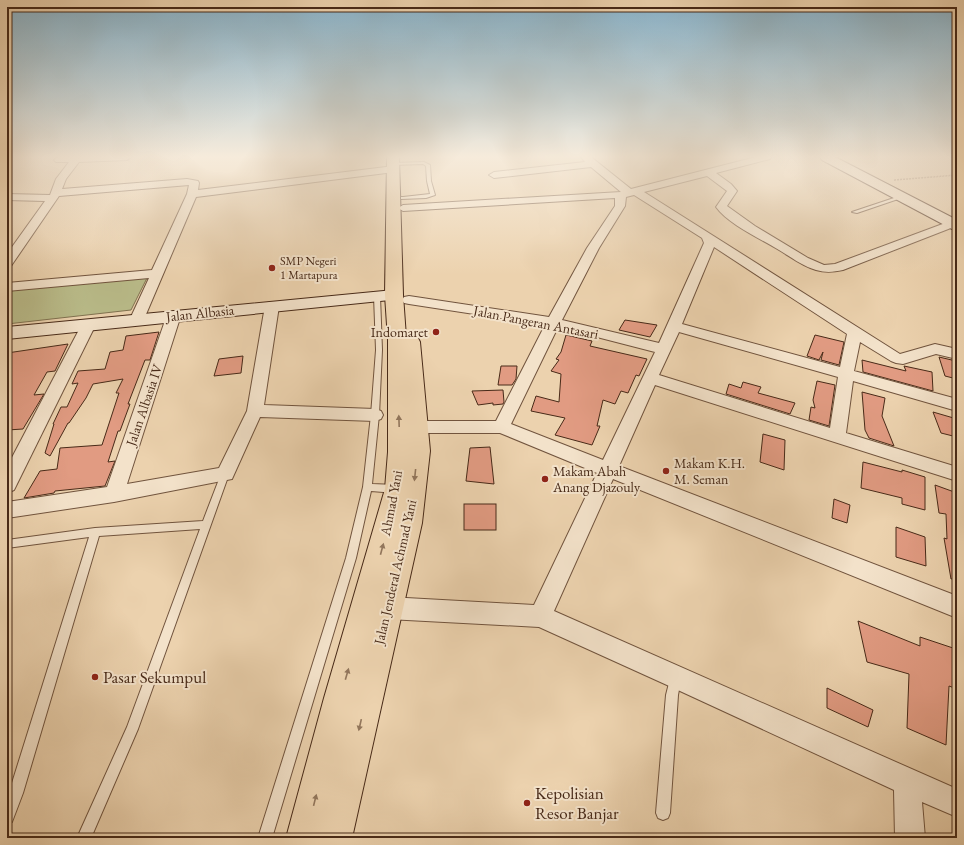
<svg xmlns="http://www.w3.org/2000/svg" width="964" height="845" font-family="'EB Garamond',serif">
<style>
.green{fill:#b9bb89;stroke:#807250}
.building{fill:#e19b82;stroke:#482a18}
.lines{fill:none;stroke-linecap:round;stroke-linejoin:round}
.lane-casing{stroke:#71543e;stroke-width:2}
.street-casing{stroke:#71543e;stroke-width:2}
.secondary-casing{stroke:#482a18;stroke-width:2}
.highway-casing{stroke:#482a18;stroke-width:2}
.path{stroke:#482a18;stroke-width:1.5;stroke-dasharray:0.5 1;stroke-linecap:butt}
.lane{fill:#f3e2ca;fill-rule:evenodd}
.street{fill:#f3e2ca;fill-rule:evenodd}
.secondary{fill:#f3e2ca;fill-rule:evenodd}
.highway{fill:#ecd2ae;fill-rule:evenodd}
.oneway{fill:#92765c}
.poi-dot{fill:#8f2418;stroke:#f3e2ca;stroke-width:1.5}
.labels{text-anchor:middle;dominant-baseline:central;stroke-width:4;stroke-linejoin:round;paint-order:stroke}
.far-poi-label{font-size:12px;fill:#482a18;stroke:#f3e2ca;text-anchor:start}
.street-label{font-size:14px;fill:#482a18;stroke:#f3e2ca}
.poi-label{font-size:14px;fill:#482a18;stroke:#f3e2ca;text-anchor:start}
.near-poi-label{font-size:17px;fill:#482a18;stroke:#f3e2ca;text-anchor:start}
</style>
<rect width="100%" height="100%" fill="#ecd2ae"/>
<filter id="stains"><feTurbulence type="fractalNoise" baseFrequency=".005" numOctaves="4"/><feColorMatrix values="0 0 0 0 .2 0 0 0 0 .09 0 0 0 0 .02 0 0 0 .5 -.17"/></filter>
<radialGradient id="worn" r=".72"><stop offset=".6" stop-color="#630" stop-opacity="0"/><stop offset="1" stop-color="#630" stop-opacity=".3"/></radialGradient>
<polygon class="green" points="148,276 131,310 7,324 7,290"/>
<g class="building">
<polygon points="625,320 657,325 650,337 619,330"/>
<polygon points="159,332 150,360 145,360 128,404 130,404 120,431 118,431 108,462 115,461 105,486 55,491 54,493 24,498 40,471 57,469 60,448 102,445 119,393 116,393 123,379 93,384 86,398 69,423 68,423 50,456 45,453 54,424 53,424 61,407 67,407 78,383 72,384 78,371 105,369 110,352 123,350 126,336"/>
<polygon points="566,335 592,341 590,346 647,359 639,376 636,375 628,393 621,391 615,404 603,400 597,426 600,426 592,445 555,435 565,418 531,411 536,396 559,402 561,374 551,371 559,360 556,359 561,352"/>
<polygon points="815,335 844,342 839,365 821,360 823,352 819,360 807,356"/>
<polygon points="68,344 55,371 47,372 34,395 44,394 23,429 7,430 7,353"/>
<polygon points="243,356 241,373 214,376 219,359"/>
<polygon points="939,357 956,361 957,379 945,376"/>
<polygon points="862,360 906,371 904,366 932,372 933,391 863,372"/>
<polygon points="501,366 517,366 516,379 512,385 498,385"/>
<polygon points="817,381 835,385 829,426 809,420 811,407 815,408 813,400"/>
<polygon points="743,382 761,387 758,393 795,403 790,414 726,394 729,384 741,388"/>
<polygon points="503,390 504,402 503,404 493,405 493,403 478,405 472,391"/>
<polygon points="862,392 885,398 882,416 894,446 869,438 865,430"/>
<polygon points="933,412 957,419 957,437 941,433"/>
<polygon points="763,434 785,440 784,470 760,462"/>
<polygon points="490,447 494,484 466,481 470,448"/>
<polygon points="863,462 902,472 902,470 925,477 925,510 902,504 902,498 861,488"/>
<polygon points="935,485 957,493 957,578 951,579 944,538 947,539 946,514 939,513"/>
<polygon points="834,499 850,505 847,523 832,518"/>
<rect x="464" y="504" width="32" height="26"/>
<polygon points="896,527 925,537 926,566 896,557"/>
<polygon points="858,621 920,646 920,637 953,648 957,689 949,686 946,745 907,728 909,674 867,662"/>
<polygon points="827,688 873,710 868,727 827,708"/>
</g>
<g class="lines">
<g class="lane-casing">
<g id="lane">
<polygon points="424,162 430,165 431,181 435,195 426,198 401,199 401,197 403,197 430,194 427,181 426,166 423,164 393,165 391,164 393,163"/>
<polygon points="900,196 904,197 857,213 852,212"/>
<polygon points="377,294 380,296 382,350 379,415 372,484 396,485 399,486 400,489 399,492 396,493 371,491 356,558 272,838 258,838 346,558 363,487 371,415 376,350 374,296"/>
<polygon points="225,471 228,472 229,474 138,729 91,838 77,838 127,727 200,529 99,536 23,793 12,822 7,824 7,799 89,537 7,548 7,540 95,528 203,521 221,474 222,472"/>
<polygon points="675,673 679,675 681,679 678,695 670,813 668,818 663,820 658,818 656,813 666,695 671,675"/>
</g>
</g>
<g class="street-casing">
<g id="street">
<polygon points="60,157 131,157 127,160 79,162 66,179 62,189 187,179 198,181 199,183 198,190 394,166 399,169 394,172 196,197 144,319 142,322 137,323 132,322 130,319 149,278 7,291 7,283 152,270 187,194 189,185 59,196 11,266 7,267 7,254 45,201 7,200 7,194 50,195 56,179 69,162 56,162 54,160 56,158"/>
<path d="M 581,157 L 591,157 L 631,189 L 756,157 L 771,157 L 770,159 L 716,173 L 731,184 L 737,191 L 727,206 L 755,226 L 808,258 L 824,265 L 835,264 L 948,222 L 952,221 L 957,223 L 956,226 L 843,270 C 834,272 826,273 816,270 C 802,266 791,257 779,250 C 761,239 728,224 716,207 L 727,191 L 707,176 L 644,192 L 900,354 L 935,344 L 957,349 L 957,359 L 936,354 L 903,364 L 896,363 L 891,361 L 860,342 L 854,371 L 957,399 L 957,411 L 853,381 L 846,433 L 957,467 L 957,481 L 655,385 L 619,466 L 957,596 L 957,618 L 613,479 L 554,611 L 957,789 L 957,817 L 922,802 L 925,838 L 895,838 L 894,790 L 667,685 L 539,627 L 388,619 L 380,616 L 377,608 L 380,600 L 388,597 L 534,605 L 597,473 L 500,433 L 417,433 L 411,431 L 408,427 L 411,423 L 417,421 L 496,421 L 545,325 L 409,304 L 404,303 L 402,300 L 404,297 L 409,296 L 549,317 L 587,248 L 615,206 L 615,198 L 403,211 L 398,208 L 403,205 L 621,192 L 591,167 L 494,178 L 489,175 L 494,172 L 585,162 ZM 634,195 L 702,238 L 704,243 L 659,343 L 562,320 L 599,248 L 625,206 L 626,197 ZM 714,247 L 847,334 L 840,367 L 682,324 ZM 558,327 L 655,352 L 603,460 L 511,424 ZM 679,332 L 838,377 L 830,428 L 659,375 Z"/>
<polygon points="272,302 277,303 279,306 264,405 375,409 381,411 383,415 381,419 375,421 260,417 232,479 114,502 7,518 7,502 107,487 167,315 169,312 174,311 179,312 181,315 127,484 219,468 247,411 265,306 267,303"/>
<polygon points="89,320 94,321 96,324 14,490 7,493 7,467 82,324 84,321"/>
</g>
</g>
<g class="secondary-casing">
<g id="secondary">
<polygon points="820,157 835,157 957,220 957,230 952,229 822,160"/>
<polygon points="394,290 400,291 403,295 400,299 7,339 7,327"/>
</g>
</g>
<g class="highway-casing">
<polygon id="highway" points="387,157 399,157 403,295 406,337 411,336 418,338 420,342 430,451 422,523 352,838 286,838 324,698 385,489 388,452 388,340 385,295"/>
</g>
<polyline class="path" points="894,180 957,175"/>
<use href="#lane" class="lane"/>
<use href="#street" class="street"/>
<use href="#secondary" class="secondary"/>
<use href="#highway" class="highway"/>
</g>
<defs><path id="oneway-solid" d="M-6-.8H1V-3.2L6.5 0L1 3.2V.8H-6Z"/></defs>
<g class="oneway">
<use href="#oneway-solid" transform="translate(399 421) rotate(-92)"/>
<use href="#oneway-solid" transform="translate(415 475) rotate(96)"/>
<use href="#oneway-solid" transform="translate(382 549) rotate(-75)"/>
<use href="#oneway-solid" transform="translate(347 674) rotate(-74)"/>
<use href="#oneway-solid" transform="translate(360 725) rotate(103)"/>
<use href="#oneway-solid" transform="translate(315 800) rotate(-76)"/>
</g>
<linearGradient id="sky" x2="0" y2="1"><stop stop-color="#88b6d0"/><stop offset="0.57" stop-color="#f6ebdb"/><stop offset="1" stop-color="#f6ebdb" stop-opacity="0"/></linearGradient>
<rect width="964" height="275" fill="url(#sky)"/>
<g class="poi-dot">
<circle cx="272" cy="268" r="4"/>
<circle cx="436" cy="332" r="4"/>
<circle cx="666" cy="471" r="4"/>
<circle cx="545" cy="479" r="4"/>
<circle cx="95" cy="677" r="4"/>
<circle cx="527" cy="803" r="4"/>
</g>
<g class="labels">
<g class="far-poi-label">
<text x="280" y="261">SMP Negeri<tspan x="280" dy="14">1 Martapura</tspan></text>
</g>
<g class="street-label">
<text transform="translate(200 313) rotate(-6)">Jalan Albasia</text>
<text transform="translate(536 322) rotate(11)">Jalan Pangeran Antasari</text>
<text transform="translate(144 405) rotate(-71)">Jalan Albasia IV</text>
<text transform="translate(391 503) rotate(-79)">Ahmad Yani</text>
<text transform="translate(395 572) rotate(-77)">Jalan Jenderal Achmad Yani</text>
</g>
<g class="poi-label">
<text x="428" y="332" text-anchor="end">Indomaret</text>
<text x="674" y="463">Makam K.H.<tspan x="674" dy="16">M. Seman</tspan></text>
<text x="553" y="471">Makam Abah<tspan x="553" dy="16">Anang Djazouly</tspan></text>
</g>
<g class="near-poi-label">
<text x="103" y="677">Pasar Sekumpul</text>
<text x="535" y="793">Kepolisian<tspan x="535" dy="20">Resor Banjar</tspan></text>
</g>
</g>
<rect width="964" height="845" fill="none" stroke="#ecd2ae" stroke-width="24"/>
<rect x="8" y="8" width="948" height="829" fill="none" stroke="#482a18" stroke-width="2"/>
<rect x="12" y="12" width="940" height="821" fill="none" stroke="#482a18"/>
<rect width="100%" height="100%" filter="url(#stains)"/>
<rect width="100%" height="100%" fill="url(#worn)"/>
</svg>
